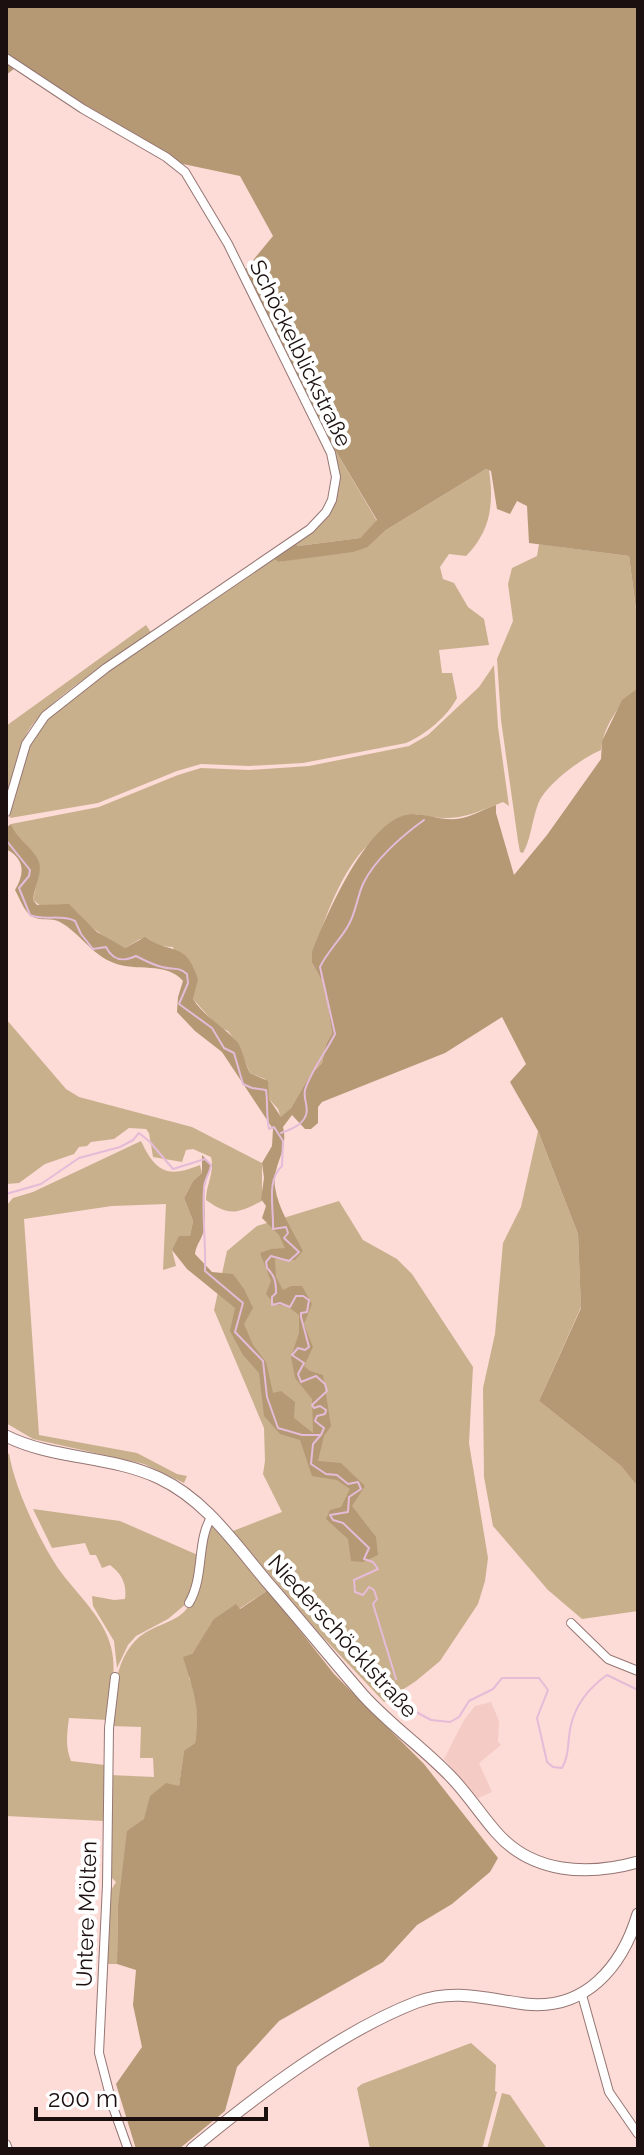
<svg xmlns="http://www.w3.org/2000/svg" width="644" height="2155" font-family="Raleway,sans-serif">
<style>
.built{fill:#f5cbc5}
.green{fill:#c9b08d}
.forest{fill:#b49974}
.lines{fill:none;stroke-linecap:round;stroke-linejoin:round}
.stream{stroke:#e5bbd8;stroke-width:2}
.minor-casing{stroke:#957673;stroke-width:10}
.major-casing{stroke:#957673;stroke-width:13}
.minor{stroke:#fff;stroke-width:8}
.major{stroke:#fff;stroke-width:11}
.labels{text-anchor:middle;dominant-baseline:central;stroke-width:8;stroke-linejoin:round;paint-order:stroke}
.street-label{font-size:22px;fill:#1b100f;stroke:#fff}
</style>
<rect width="100%" height="100%" fill="#fddbd7"/>
<polygon class="built" points="491,1702 499,1721 498,1742 501,1745 479,1763 492,1792 478,1798 444,1759 464,1720 475,1706"/>
<g class="green">
<path d="M 331,443 L 377,521 L 360,538 L 298,546 L 295,544 C 336,515 347,492 331,443 Z"/>
<path d="M 486,469 L 489,470 C 494,503 491,531 466,556 L 449,554 L 440,567 L 443,579 L 454,583 L 468,607 L 484,619 L 489,645 L 439,650 L 442,673 L 452,673 L 457,698 C 447,717 425,735 406,743 L 303,763 L 249,766 L 201,764 L 177,771 L 98,803 L 10,818 L 9,813 L 26,751 L 47,718 L 92,682 L 273,558 L 278,562 L 368,547 L 386,530 Z"/>
<path d="M 539,544 L 629,556 L 638,624 L 638,688 C 620,702 603,727 601,750 C 582,758 546,784 538,804 C 532,820 531,839 523,853 L 520,852 L 518,841 L 501,720 L 497,659 L 513,621 L 508,584 L 512,568 L 537,556 Z"/>
<path d="M 146,625 L 152,634 C 117,658 46,698 26,735 C 16,755 12,779 6,800 L 6,726 Z"/>
<path d="M 494,665 L 498,727 L 509,806 L 503,802 C 468,816 454,823 416,814 C 400,825 377,835 364,849 C 339,876 320,928 312,963 L 324,984 L 332,1033 L 326,1044 L 322,1063 L 310,1075 L 291,1108 L 281,1118 L 278,1109 L 269,1099 L 265,1079 L 250,1073 L 237,1043 L 228,1031 L 218,1027 L 193,999 L 173,947 L 157,946 L 140,939 L 125,948 C 116,944 105,938 97,931 C 73,913 77,899 42,907 L 33,900 L 40,867 L 13,832 L 11,824 L 99,807 L 178,775 L 201,768 L 249,770 L 309,766 L 409,746 L 428,735 L 479,687 Z"/>
<path d="M 6,1019 L 66,1089 L 79,1097 L 192,1127 L 262,1163 L 262,1201 C 237,1213 230,1217 206,1200 C 206,1184 215,1173 211,1157 L 193,1149 L 186,1150 L 182,1162 L 153,1157 L 149,1133 L 146,1129 L 129,1128 L 114,1139 L 91,1142 L 87,1146 L 79,1147 L 74,1154 L 45,1164 L 19,1183 L 6,1184 Z"/>
<polygon points="538,1131 578,1234 581,1307 539,1401 621,1466 638,1487 638,1611 582,1619 548,1590 493,1526 484,1477 483,1388 495,1334 503,1243 521,1207"/>
<path d="M 141,1141 C 156,1173 168,1178 200,1165 L 202,1173 L 193,1181 L 184,1198 L 193,1221 L 190,1237 L 172,1250 L 176,1266 L 163,1270 L 166,1204 L 112,1206 L 24,1219 L 39,1435 L 137,1453 L 177,1474 L 187,1476 L 184,1483 L 144,1464 L 33,1439 L 6,1423 L 6,1206 L 13,1198 L 33,1192 Z"/>
<polygon points="339,1201 363,1240 397,1259 412,1274 473,1367 469,1443 488,1558 485,1581 478,1604 440,1661 416,1681 384,1702 318,1632 233,1531 282,1512 263,1474 265,1461 264,1428 214,1310 227,1251 257,1226"/>
<path d="M 9,1453 C 14,1487 40,1542 60,1571 C 77,1594 104,1618 111,1647 C 117,1670 111,1696 108,1720 L 69,1718 C 67,1733 65,1747 71,1761 L 105,1765 L 104,1821 L 6,1816 L 6,1458 Z"/>
<path d="M 33,1509 L 120,1521 L 200,1556 L 187,1603 L 168,1619 L 136,1636 L 128,1645 L 117,1668 L 114,1641 L 93,1606 L 92,1596 L 114,1600 L 125,1599 C 127,1584 122,1574 110,1565 L 102,1568 L 96,1555 L 90,1555 L 85,1543 L 52,1548 Z"/>
<path d="M 211,1524 L 268,1590 L 239,1609 L 215,1619 L 192,1654 L 189,1678 L 195,1690 L 198,1724 L 195,1743 L 184,1752 L 179,1786 L 144,1819 L 118,1906 L 117,1964 L 107,1964 L 110,1892 L 116,1882 L 109,1875 L 110,1775 L 154,1777 L 153,1758 L 140,1758 L 141,1727 L 111,1726 C 114,1691 115,1646 152,1629 C 164,1623 180,1619 188,1607 C 199,1591 200,1546 211,1524 Z"/>
<polygon points="471,2043 496,2065 495,2091 497,2092 482,2149 370,2149 357,2088 362,2084"/>
<polygon points="502,2093 510,2095 547,2149 487,2149"/>
</g>
<g class="forest">
<polygon points="6,6 638,6 638,624 629,556 529,543 527,506 517,501 510,514 497,509 491,471 486,469 386,530 368,547 353,552 278,562 273,558 295,544 298,546 360,538 377,520 331,443 245,270 273,236 240,176 183,164 19,65 6,75"/>
<path d="M 638,688 L 638,1487 L 621,1466 L 539,1401 L 581,1308 L 578,1234 L 538,1131 L 510,1082 L 526,1064 L 502,1017 L 445,1053 L 322,1102 L 318,1107 L 318,1123 L 311,1129 L 305,1129 L 292,1115 L 283,1127 C 289,1152 272,1164 275,1187 C 278,1209 293,1231 303,1251 L 295,1260 L 275,1259 L 276,1277 L 283,1290 L 291,1286 L 302,1286 L 312,1304 L 304,1324 L 313,1347 L 304,1366 L 310,1371 L 323,1375 L 331,1426 L 324,1436 L 318,1461 L 341,1463 L 365,1486 L 352,1506 L 376,1537 L 378,1555 L 363,1562 L 351,1561 L 348,1539 L 326,1519 L 330,1510 L 341,1507 L 350,1489 L 337,1480 L 312,1476 L 300,1440 L 280,1434 L 264,1416 L 259,1373 L 243,1355 L 230,1331 L 235,1308 L 187,1269 L 172,1250 L 179,1236 L 190,1236 L 193,1221 L 184,1198 L 193,1181 L 202,1173 L 202,1155 L 212,1165 C 199,1190 207,1204 204,1229 C 203,1238 196,1244 195,1254 L 212,1272 L 233,1274 L 244,1289 L 253,1308 L 244,1324 L 253,1345 L 266,1362 L 273,1393 L 281,1391 L 295,1402 L 294,1418 L 313,1433 L 312,1399 L 295,1378 L 291,1357 L 299,1333 L 299,1315 L 286,1305 L 275,1305 L 266,1294 L 271,1281 L 260,1253 L 271,1249 L 285,1248 L 279,1235 L 262,1218 L 266,1206 L 261,1199 L 264,1178 L 262,1163 L 272,1146 L 273,1129 L 222,1052 L 195,1031 L 177,1012 L 178,997 L 183,981 C 166,961 136,972 114,963 C 92,955 80,933 60,922 C 51,917 41,922 31,916 C 24,911 19,897 15,890 C 25,873 25,859 6,849 L 6,828 L 11,824 C 16,840 39,851 40,867 C 40,878 34,889 33,900 L 37,905 L 69,904 L 97,932 L 125,948 L 145,937 C 171,956 185,939 198,979 L 193,999 C 205,1018 225,1027 238,1043 C 243,1051 245,1064 250,1073 L 268,1081 L 269,1099 L 281,1117 L 291,1108 L 310,1075 L 322,1063 L 326,1044 L 332,1033 L 324,984 L 312,963 L 312,952 C 326,916 363,830 402,816 C 419,810 438,821 456,819 C 470,818 483,809 496,805 L 496,813 L 514,875 L 547,835 L 601,759 L 602,741 L 622,700 Z"/>
<path d="M 268,1590 L 334,1674 L 424,1764 L 498,1858 L 490,1872 L 452,1904 L 417,1925 L 383,1962 L 279,2021 L 237,2067 L 225,2111 L 179,2149 L 136,2149 L 116,2084 L 142,2047 L 133,2005 L 136,1970 L 117,1964 L 118,1906 L 127,1831 L 144,1819 L 150,1796 L 166,1783 L 179,1786 L 184,1751 L 195,1743 C 201,1707 193,1690 183,1657 L 192,1654 L 214,1619 L 236,1604 L 240,1609 Z"/>
</g>
<g class="lines">
<g class="stream">
<path d="M 6,840 L 30,870 L 29,876 L 19,888 L 30,915 C 44,921 61,914 75,921 L 81,934 L 93,949 L 106,947 C 113,961 123,962 136,956 C 144,960 153,965 162,967 C 172,970 178,966 187,974 L 188,983 L 179,1004 L 212,1028 L 224,1048 L 234,1053 L 243,1084 L 252,1088 L 266,1090 C 268,1103 266,1115 269,1129 L 274,1127 L 283,1141 L 282,1166 C 266,1180 274,1209 273,1229 L 286,1227 L 288,1233 L 284,1238 L 299,1252 L 289,1261 L 271,1256 L 266,1262 L 267,1268 C 275,1276 276,1282 276,1293 L 272,1297 L 272,1305 L 280,1303 L 290,1307 L 296,1296 L 303,1296 L 309,1300 L 307,1312 L 301,1313 L 301,1317 L 309,1347 L 305,1350 L 298,1348 L 292,1355 L 304,1363 L 298,1374 L 301,1382 L 316,1376 L 325,1384 L 327,1391 L 312,1405 L 314,1408 L 320,1406 L 326,1410 L 325,1414 L 317,1416 L 315,1421 L 324,1428 L 321,1435"/>
<path d="M 281,1133 C 291,1129 302,1126 306,1115 C 309,1106 303,1100 305,1090 C 311,1071 326,1052 335,1034 L 320,967 C 327,952 340,940 348,926 C 356,913 357,897 363,884 C 374,860 403,835 424,820"/>
<path d="M 6,1194 L 41,1184 L 79,1158 L 120,1147 L 133,1140 L 139,1133 L 150,1142 L 173,1169 L 205,1159 L 211,1165 C 210,1173 204,1180 204,1188 C 202,1214 206,1244 205,1271 L 243,1303 L 235,1332 L 263,1361 L 267,1397 L 278,1428 L 302,1435 L 320,1435"/>
<polyline points="320,1436 313,1444 311,1464 326,1474 337,1475 348,1484 358,1482 361,1489 349,1497 348,1512 330,1515 333,1520 343,1523 369,1548 364,1559 373,1562 378,1569 354,1580 355,1592 363,1595 369,1587 374,1590 377,1599 373,1604 396,1679"/>
<path d="M 409,1704 L 418,1713 L 431,1720 L 450,1722 L 459,1717 L 469,1701 L 493,1689 L 502,1678 L 539,1678 L 548,1690 L 537,1718 L 547,1762 L 553,1767 L 562,1768 C 570,1754 567,1741 571,1725 C 576,1704 590,1687 607,1675 L 638,1690"/>
<polyline points="638,1961 638,1970"/>
</g>
<g class="minor-casing">
<g id="minor">
<polyline points="6,58 83,109 166,157 185,172 228,244 331,453 336,477 332,500 326,512 310,529 106,668 45,716 26,744 6,812"/>
<path d="M 189,1603 C 205,1576 196,1540 212,1516"/>
<polyline points="571,1623 608,1659 638,1671"/>
<polyline points="115,1677 109,1728 107,1885 99,2053 113,2107 128,2149"/>
<polyline points="582,1995 609,2092 638,2134"/>
<polyline points="6,2144 8,2149"/>
</g>
</g>
<g class="major-casing">
<g id="major">
<path d="M 6,1436 C 54,1460 110,1455 159,1478 C 206,1500 235,1544 268,1583 C 300,1620 331,1658 363,1695 C 391,1726 425,1749 453,1779 C 469,1796 481,1815 496,1832 C 532,1874 588,1876 638,1862"/>
<path d="M 192,2149 C 256,2096 339,2032 417,2002 C 454,1988 487,1999 525,2004 C 585,2011 622,1967 638,1914"/>
</g>
</g>
<use href="#minor" class="minor"/>
<use href="#major" class="major"/>
</g>
<g class="labels">
<g class="street-label">
<text transform="translate(301 353) rotate(64)">Schöckelblickstraße</text>
<text transform="translate(343 1636) rotate(48)">Niederschöcklstraße</text>
<text transform="translate(86 1914) rotate(-88)">Untere Mölten</text>
</g>
</g>
<rect width="644" height="2155" fill="none" stroke="#1b100f" stroke-width="16"/>
<path d="M36 2107v12h230v-12" fill="none" stroke="#1b100f" stroke-width="4"/>
<text x="48" y="2107" font-size="24" fill="#1b100f" stroke="#ffffff" stroke-width="6" paint-order="stroke">200 m</text>
</svg>
